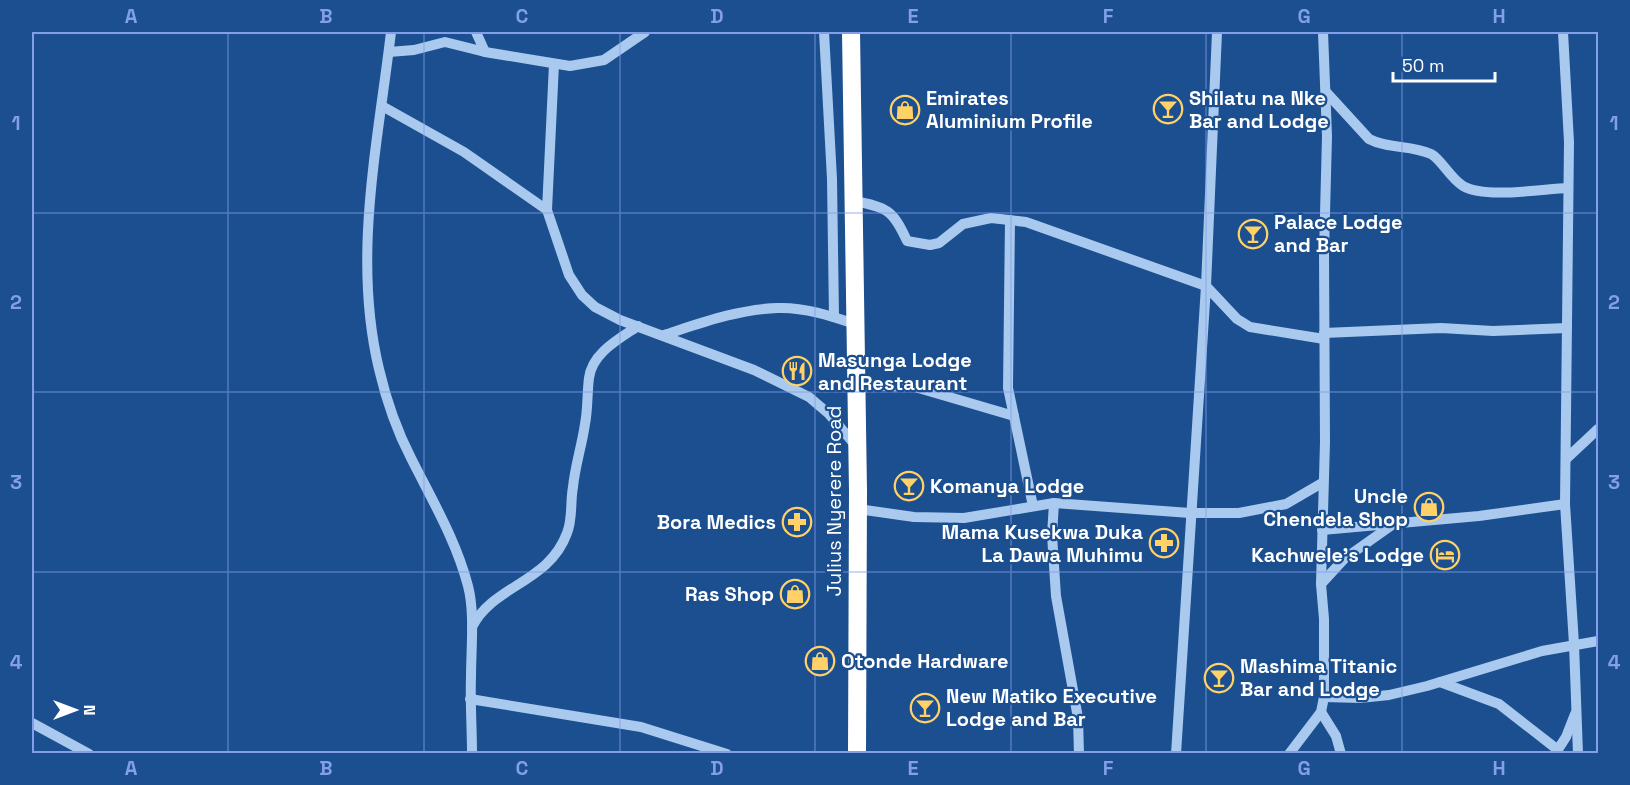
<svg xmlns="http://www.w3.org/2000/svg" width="1630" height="785" font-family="'Space Grotesk',sans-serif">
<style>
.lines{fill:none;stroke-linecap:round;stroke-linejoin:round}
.minor{stroke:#a9c9ee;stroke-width:10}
.highway{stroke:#fff;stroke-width:18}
.grid{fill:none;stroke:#839eea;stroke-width:1.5;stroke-opacity:0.55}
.labels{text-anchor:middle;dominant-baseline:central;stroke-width:4.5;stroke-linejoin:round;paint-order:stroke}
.poi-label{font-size:20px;font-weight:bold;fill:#fff;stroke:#1b4f8f;text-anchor:start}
.street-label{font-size:20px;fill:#fff;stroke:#1b4f8f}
.neatline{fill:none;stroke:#839eea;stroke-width:2}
.grid-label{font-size:20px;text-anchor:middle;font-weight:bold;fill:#839eea}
</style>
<rect width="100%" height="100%" fill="#1b4f8f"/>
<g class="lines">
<g class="minor">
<path d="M 391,32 C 378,143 352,257 379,369 C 386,399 397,431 411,458 C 432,500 456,540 468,586 C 475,612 471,650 471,677 C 470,702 472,728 472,754"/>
<polyline points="476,32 485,52"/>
<polyline points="824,32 832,179 834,317"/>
<polyline points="1563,32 1569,142 1565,504 1574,644 1578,754"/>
<polyline points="389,52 414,50 445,42 485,52 570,66 604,60 645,32"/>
<path d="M 1326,92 L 1369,139 C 1388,149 1411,145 1431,154 C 1441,159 1450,178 1463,186 C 1485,199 1542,189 1568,188"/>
<polyline points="382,106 464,152 547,210 569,275 582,295 595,307 620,320 754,370 809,397 829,414 856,446"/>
<path d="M 854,201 C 887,207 893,210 907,241 L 930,245 L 939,243 L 963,224 L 991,218 L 1026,222 L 1206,286 L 1237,319 L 1250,327 L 1324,339"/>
<polyline points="547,210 554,64"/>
<polyline points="1010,220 1008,388 1033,506"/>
<polyline points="1324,333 1441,328 1493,331 1567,328"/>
<path d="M 664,335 C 701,323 739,309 778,308 C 804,307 831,316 855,324"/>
<polyline points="856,385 915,387 1014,416"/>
<polyline points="1566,459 1598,429"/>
<polyline points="1054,503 1052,535 1056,596 1078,718 1079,754"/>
<polyline points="858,509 914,517 964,518 1054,503 1190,513 1239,513 1286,504 1322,483"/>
<polyline points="1322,530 1479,516 1565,504"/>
<polyline points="1321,584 1344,559 1392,525"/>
<path d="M 472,627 C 493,585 549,583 567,533 C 573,518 570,503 573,487 C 575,466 582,445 585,424 C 588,409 587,393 589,378 C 592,353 619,339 638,326"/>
<polyline points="1440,682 1499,704 1558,750"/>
<polyline points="1324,697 1360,698 1389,695 1427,686 1542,651 1598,641"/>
<polyline points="470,699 641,727 727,754"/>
<polyline points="1321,712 1336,736 1341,754"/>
<polyline points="32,723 89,754"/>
<polyline points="1176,754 1206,286 1217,32"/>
<polyline points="1289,754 1321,712 1324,697 1324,619 1321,584 1325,442 1324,253 1327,136 1323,32"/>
<polyline points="1555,754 1566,737 1575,714"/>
</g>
<polyline class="highway" points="851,32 858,491 857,754"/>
</g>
<path class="grid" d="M 228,32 L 228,754M 424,32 L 424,754M 620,32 L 620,754M 815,32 L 815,754M 1011,32 L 1011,754M 1206,32 L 1206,754M 1402,32 L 1402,754M 32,213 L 1598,213M 32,392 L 1598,392M 32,572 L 1598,572"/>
<defs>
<g id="bar-ring" transform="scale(1.5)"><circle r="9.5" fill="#1b4f8f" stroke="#ffd166" stroke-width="1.5"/><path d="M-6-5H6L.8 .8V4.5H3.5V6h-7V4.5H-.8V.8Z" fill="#ffd166"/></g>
<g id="shop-ring" transform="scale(1.5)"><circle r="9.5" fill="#1b4f8f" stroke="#ffd166" stroke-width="1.5"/><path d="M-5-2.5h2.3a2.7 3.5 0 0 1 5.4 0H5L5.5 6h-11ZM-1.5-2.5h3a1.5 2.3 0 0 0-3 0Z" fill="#ffd166"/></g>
<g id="restaurant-ring" transform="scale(1.5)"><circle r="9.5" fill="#1b4f8f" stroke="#ffd166" stroke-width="1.5"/><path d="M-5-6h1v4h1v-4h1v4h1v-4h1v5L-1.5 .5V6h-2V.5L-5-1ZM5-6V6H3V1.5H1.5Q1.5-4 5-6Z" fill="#ffd166"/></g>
<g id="pharmacy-ring" transform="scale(1.5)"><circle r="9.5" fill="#1b4f8f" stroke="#ffd166" stroke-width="1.5"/><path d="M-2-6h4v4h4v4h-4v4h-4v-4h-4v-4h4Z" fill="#ffd166"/></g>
<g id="hotel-ring" transform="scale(1.5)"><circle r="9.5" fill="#1b4f8f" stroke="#ffd166" stroke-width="1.5"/><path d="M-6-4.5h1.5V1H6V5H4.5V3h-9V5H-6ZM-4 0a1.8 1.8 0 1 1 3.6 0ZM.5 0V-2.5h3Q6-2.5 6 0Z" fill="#ffd166"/></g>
</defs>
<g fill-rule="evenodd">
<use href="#bar-ring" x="1168" y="109"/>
<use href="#shop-ring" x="905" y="110"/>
<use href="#bar-ring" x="1253" y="234"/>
<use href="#restaurant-ring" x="797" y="371"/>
<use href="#bar-ring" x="909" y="486"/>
<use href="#shop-ring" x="1429" y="507"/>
<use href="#pharmacy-ring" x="797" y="522"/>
<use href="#pharmacy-ring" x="1164" y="543"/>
<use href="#hotel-ring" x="1445" y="555"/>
<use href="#shop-ring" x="795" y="594"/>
<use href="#shop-ring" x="820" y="661"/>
<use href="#bar-ring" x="1219" y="678"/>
<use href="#bar-ring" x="925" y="708"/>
</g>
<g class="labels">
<g class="poi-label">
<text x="926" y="98">Emirates<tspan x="926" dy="23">Aluminium Profile</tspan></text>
<text x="1189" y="98">Shilatu na Nke<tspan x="1189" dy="23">Bar and Lodge</tspan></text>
<text x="1274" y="222">Palace Lodge<tspan x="1274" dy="23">and Bar</tspan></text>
<text x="818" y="360">Masunga Lodge<tspan x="818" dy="23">and Restaurant</tspan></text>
<text x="930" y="486">Komanya Lodge</text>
<text x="1408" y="496" text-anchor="end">Uncle<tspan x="1408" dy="23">Chendela Shop</tspan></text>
<text x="776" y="522" text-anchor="end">Bora Medics</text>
<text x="1143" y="532" text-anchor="end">Mama Kusekwa Duka<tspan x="1143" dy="23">La Dawa Muhimu</tspan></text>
<text x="1424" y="555" text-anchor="end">Kachwele's Lodge</text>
<text x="774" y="594" text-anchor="end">Ras Shop</text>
<text x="841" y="661">Otonde Hardware</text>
<text x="1240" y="666">Mashima Titanic<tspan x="1240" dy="23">Bar and Lodge</tspan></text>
<text x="946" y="696">New Matiko Executive<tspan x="946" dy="23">Lodge and Bar</tspan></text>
</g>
<g class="street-label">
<text transform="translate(834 501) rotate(-90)">Julius Nyerere Road</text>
</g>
</g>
<rect width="1630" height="785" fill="none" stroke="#1b4f8f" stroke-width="66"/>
<g transform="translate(75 710) rotate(90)" stroke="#1b4f8f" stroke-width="4.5" paint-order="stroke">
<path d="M0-4.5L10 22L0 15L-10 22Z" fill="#ffffff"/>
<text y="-9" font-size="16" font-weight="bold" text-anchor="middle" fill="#ffffff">N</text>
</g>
<path d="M1393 72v9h102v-9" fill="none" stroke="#ffffff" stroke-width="3"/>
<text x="1402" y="72" font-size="18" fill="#ffffff" stroke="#1b4f8f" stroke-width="4.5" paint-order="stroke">50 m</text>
<rect x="33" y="33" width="1564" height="719" class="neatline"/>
<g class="grid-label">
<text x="131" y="23">A</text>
<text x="326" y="23">B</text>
<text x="522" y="23">C</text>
<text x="717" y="23">D</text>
<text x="913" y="23">E</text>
<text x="1108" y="23">F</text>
<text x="1304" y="23">G</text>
<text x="1499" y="23">H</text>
<text x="16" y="130">1</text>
<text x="1614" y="130">1</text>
<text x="16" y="309">2</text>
<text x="1614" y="309">2</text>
<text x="16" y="489">3</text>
<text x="1614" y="489">3</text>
<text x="16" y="669">4</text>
<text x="1614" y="669">4</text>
<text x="131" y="775">A</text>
<text x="326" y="775">B</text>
<text x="522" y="775">C</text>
<text x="717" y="775">D</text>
<text x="913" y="775">E</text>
<text x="1108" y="775">F</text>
<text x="1304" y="775">G</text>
<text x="1499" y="775">H</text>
</g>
</svg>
